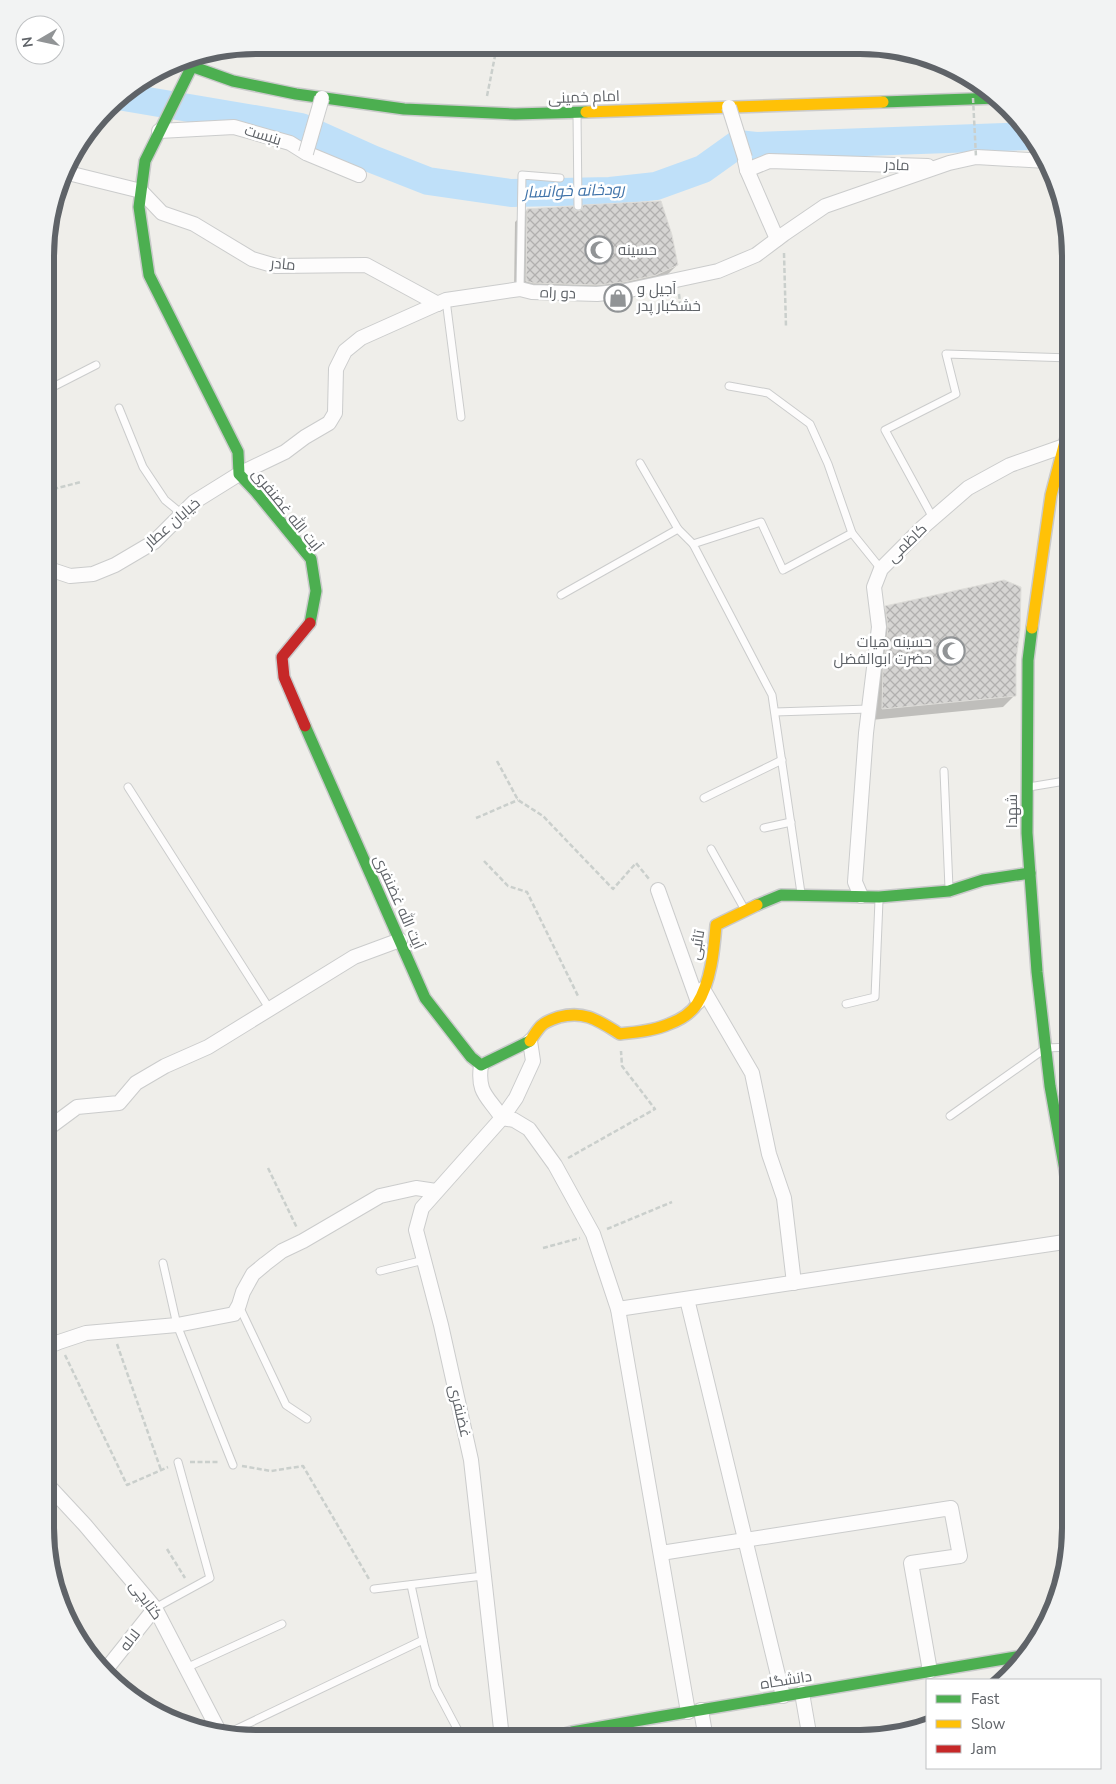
<svg xmlns="http://www.w3.org/2000/svg" width="1116" height="1784" font-family="'Nunito Sans',Cairo,sans-serif">
<style>
.shadow{fill:#0003}
.lines{fill:none;stroke-linecap:round;stroke-linejoin:round}
.river{stroke:#bfe0f9;stroke-width:28}
.building{fill:url(#building-cross-hatch);stroke:#deddd9}
.lane-casing{stroke:#cbcccc;stroke-width:9}
.street-casing{stroke:#cbcccc;stroke-width:16}
.fast-casing{stroke:#cacacb;stroke-width:14}
.slow-casing{stroke:#cacacb;stroke-width:14}
.jam-casing{stroke:#cacacb;stroke-width:14}
.path{stroke:#cacfcc;stroke-width:2.5;stroke-dasharray:5 2.5;stroke-linecap:butt}
.lane{stroke:#fdfcfc;stroke-width:7}
.street{stroke:#fdfcfc;stroke-width:14}
.fast{stroke:#4caf50;stroke-width:11}
.slow{stroke:#ffc107;stroke-width:11}
.jam{stroke:#c62828;stroke-width:11}
.street-bridge-casing{stroke:#cbcccc;stroke-width:16;stroke-linecap:butt}
.path-bridge{stroke:#cacfcc;stroke-width:2.5;stroke-dasharray:5 2.5;stroke-linecap:butt}
.street-bridge{stroke:#fdfcfc;stroke-width:14}
.labels{text-anchor:middle;dominant-baseline:central;stroke-width:5;stroke-linejoin:round;paint-order:stroke}
.street-label{font-size:15px;fill:#5f6368;stroke:#fff}
.poi-label{font-size:15px;fill:#5f6368;stroke:#fff;text-anchor:start}
.water-label{font-size:16px;font-style:italic;fill:#4174aa;stroke:#fff}
.rim{fill:none;stroke:#5f6368;stroke-width:6}
</style>
<defs>
<pattern id="building-cross-hatch" width="8" height="8" patternUnits="userSpaceOnUse" patternTransform="scale(1.25)"><rect width="8" height="8" fill="#d6d5d3"/><path d="M0 0l8 8M0 8l8-8" fill="none" stroke="#b1b0af"/></pattern>
</defs>
<rect width="100%" height="100%" fill="#efeeea"/>
<g class="shadow">
<polygon points="584,207 677,265 665,277 644,287 514,293 515,222 527,210 578,212"/>
<polygon points="886,608 1015,660 1015,695 1003,707 871,720 874,619"/>
</g>
<g class="lines">
<polyline class="river" points="118,96 301,127 372,159 428,181 511,193 610,191 656,186 703,169 738,144 756,146 1032,136"/>
</g>
<g class="building">
<polygon points="661,201 672,235 678,265 656,275 624,282 597,285 533,283 526,281 527,209 573,206 575,210 579,211 582,209 583,205"/>
<polygon points="1004,580 1021,587 1020,630 1016,660 1016,696 882,709 883,668 888,628 885,606"/>
</g>
<g class="lines">
<g class="lane-casing">
<g id="lane">
<polyline points="577,114 578,206"/>
<polyline points="520,289 522,175 560,178"/>
<polyline points="446,300 461,417"/>
<polyline points="729,386 768,393 810,424 828,464 852,533 881,569"/>
<polyline points="47,390 96,365"/>
<polyline points="119,408 143,467 165,500 182,514"/>
<polyline points="640,463 678,529"/>
<polyline points="933,518 885,430 956,394 946,354 1071,358"/>
<polyline points="561,595 678,529 693,544"/>
<polyline points="775,712 869,709"/>
<polyline points="944,771 949,888"/>
<polyline points="128,787 269,1008"/>
<polyline points="1029,787 1071,780"/>
<polyline points="704,798 782,760"/>
<polyline points="764,828 791,822"/>
<polyline points="711,849 745,910"/>
<polyline points="801,893 772,695 693,544 761,522 783,570 852,533"/>
<polyline points="846,1004 875,997 879,900"/>
<polyline points="950,1116 1046,1048 1071,1047"/>
<polyline points="163,1263 177,1325 233,1465"/>
<polyline points="380,1271 424,1260"/>
<polyline points="239,1306 286,1405 307,1419"/>
<polyline points="411,1585 423,1640 435,1687 462,1738"/>
<polyline points="374,1589 483,1576"/>
<polyline points="155,1608 210,1578 178,1462"/>
<polyline points="186,1668 282,1624"/>
<polyline points="222,1736 423,1640"/>
</g>
</g>
<g class="street-casing">
<g id="street">
<polyline points="159,131 234,127 290,143 306,153 359,175"/>
<polyline points="745,161 747,170 777,239"/>
<polyline points="747,170 769,161 928,166"/>
<polyline points="64,172 141,191 162,213 194,224 252,259 276,266 366,265 438,304"/>
<polyline points="46,568 70,576 93,574 115,565 154,542 194,502 239,474 285,452 305,437 329,423 335,413 336,369 345,351 361,338 446,300 520,289 532,292 597,294 625,291 718,271 756,255 784,234 825,206 949,163 976,157 1047,161"/>
<polyline points="658,890 698,1002"/>
<polyline points="861,896 855,882 866,733 879,627 874,587 881,569 923,527 968,488 1010,465 1064,446"/>
<polyline points="703,989 752,1073 769,1154 784,1198 794,1283"/>
<path d="M 481,1065 C 477,1094 488,1096 502,1118 L 514,1120 L 529,1129 L 555,1165 L 593,1234 L 618,1309 L 688,1712"/>
<polyline points="46,1130 77,1107 119,1103 136,1083 165,1066 208,1047 354,957 400,940"/>
<polyline points="687,1299 783,1696"/>
<polyline points="618,1309 1071,1241"/>
<polyline points="45,1348 59,1342 86,1333 177,1325 234,1314 239,1305 243,1292 253,1274 265,1264 282,1251 303,1241 380,1196 416,1188 436,1191"/>
<polyline points="45,1482 85,1525 155,1608 221,1735"/>
<polyline points="661,1553 951,1508 960,1556 911,1563 930,1671"/>
<polyline points="104,1672 155,1608"/>
<polyline points="802,1693 810,1739"/>
<polyline points="701,1710 706,1739"/>
<polyline points="502,1738 471,1460 441,1325 416,1230 422,1208 502,1118 516,1098 533,1061 530,1041"/>
</g>
</g>
<g class="fast-casing">
<g id="fast">
<polyline points="177,61 233,81 296,94 404,109 515,114 586,112"/>
<polyline points="192,66 145,161 139,207 149,275 238,452 239,474 256,492 311,559 316,591 310,623"/>
<polyline points="883,102 998,98"/>
<polyline points="1032,628 1028,660 1027,833 1037,972 1050,1086 1071,1204"/>
<polyline points="305,726 425,998 471,1057 481,1065 530,1041"/>
<polyline points="757,905 781,895 879,897 949,891 983,880 1030,873"/>
<polyline points="550,1738 572,1732 658,1717 1028,1655"/>
</g>
</g>
<g class="slow-casing">
<g id="slow">
<polyline points="586,112 883,102"/>
<polyline points="1032,628 1051,495 1071,419"/>
<path d="M 530,1041 C 533,1037 537,1030 541,1026 C 546,1021 553,1019 559,1017 C 585,1010 599,1021 620,1034 C 636,1032 654,1031 669,1024 C 680,1020 691,1013 697,1004 C 711,982 714,950 716,925 L 757,905"/>
</g>
</g>
<g class="jam-casing">
<polyline id="jam" points="305,726 284,677 282,657 310,623"/>
</g>
<g class="path">
<polyline points="487,96 497,46"/>
<polyline points="784,253 786,327"/>
<polyline points="679,294 681,312"/>
<polyline points="46,491 81,482"/>
<polyline points="497,761 518,800 543,816 613,889 636,863 649,879"/>
<polyline points="476,818 518,800"/>
<polyline points="484,861 508,886 527,892 578,996"/>
<polyline points="568,1158 655,1109 622,1066 621,1051"/>
<polyline points="268,1168 297,1228"/>
<polyline points="607,1229 672,1202"/>
<polyline points="543,1248 580,1238"/>
<polyline points="117,1344 161,1470"/>
<polyline points="65,1355 127,1485 168,1467"/>
<polyline points="190,1462 219,1462"/>
<polyline points="242,1466 271,1471 303,1466 369,1579"/>
<polyline points="167,1549 185,1578"/>
</g>
<use href="#lane" class="lane"/>
<use href="#street" class="street"/>
<use href="#fast" class="fast"/>
<use href="#slow" class="slow"/>
<use href="#jam" class="jam"/>
<g class="street-bridge-casing">
<g id="street-bridge">
<polyline points="729,107 745,158"/>
<polyline points="306,153 322,98"/>
</g>
</g>
<polyline class="path-bridge" points="973,98 976,157"/>
<use href="#street-bridge" class="street-bridge"/>
</g>
<defs>
<g id="mosque-ring" transform="scale(1.4375)"><circle r="9.5" fill="#fff" stroke="#919496" stroke-width="1.5"/><path d="M3.5-4.9A6 6 0 1 0 3.5 4.9A5 5 0 1 1 3.5-4.9Z" fill="#919496"/></g>
<g id="shop-ring" transform="scale(1.4375)"><circle r="9.5" fill="#fff" stroke="#919496" stroke-width="1.5"/><path d="M-5-2.5h2.3a2.7 3.5 0 0 1 5.4 0H5L5.5 6h-11ZM-1.5-2.5h3a1.5 2.3 0 0 0-3 0Z" fill="#919496"/></g>
</defs>
<g fill-rule="evenodd">
<use href="#mosque-ring" x="599" y="250"/>
<use href="#shop-ring" x="618" y="298"/>
<use href="#mosque-ring" x="951" y="651"/>
</g>
<g class="labels">
<g class="street-label">
<text transform="translate(584 97) rotate(-2)">امام خمینی</text>
<text transform="translate(263 135) rotate(17)">بنبست</text>
<text transform="translate(897 165) rotate(2)">مادر</text>
<text transform="translate(283 264) rotate(5)">مادر</text>
<text transform="translate(558 293) rotate(2)">دو راه</text>
<text transform="translate(287 510) rotate(51)">آیت الله غضنفری</text>
<text transform="translate(172 523) rotate(-41)">خیابان عطار</text>
<text transform="translate(907 543) rotate(-44)">کاظمی</text>
<text transform="translate(1012 811) rotate(-90)">شهدا</text>
<text transform="translate(399 902) rotate(66)">آیت الله غضنفری</text>
<text transform="translate(697 945) rotate(-81)">تائبی</text>
<text transform="translate(460 1411) rotate(77)">غضنفری</text>
<text transform="translate(146 1600) rotate(54)">کتابچی</text>
<text transform="translate(130 1640) rotate(-52)">لاله</text>
<text transform="translate(786 1680) rotate(-9)">دانشگاه</text>
</g>
<g class="poi-label">
<text x="618" y="250">حسینه</text>
<text x="637" y="289">آجیل و<tspan x="637" dy="17">خشکبار پدر</tspan></text>
<text x="932" y="642" text-anchor="end">حسینه هیات<tspan x="932" dy="17">حضرت ابوالفضل</tspan></text>
</g>
<g class="water-label">
<text transform="translate(574 191) rotate(-2)">رودخانه خوانسار</text>
</g>
</g>
<path d="M0 0H1116V1784H0ZM256 54H860A202 202 0 0 1 1062 256V1528A202 202 0 0 1 860 1730H256A202 202 0 0 1 54 1528V256A202 202 0 0 1 256 54Z" fill="#f2f3f3" fill-rule="evenodd"/>
<path class="rim" d="M256 54H860A202 202 0 0 1 1062 256V1528A202 202 0 0 1 860 1730H256A202 202 0 0 1 54 1528V256A202 202 0 0 1 256 54Z"/>
<rect x="926" y="1679" width="175" height="90" fill="#ffffff" stroke="#bfc1c3"/>
<rect x="936" y="1695" width="25" height="8" fill="#4caf50" stroke="#bfc1c3"/>
<text x="971" y="1704" font-size="15" fill="#5f6368">Fast</text>
<rect x="936" y="1720" width="25" height="8" fill="#ffc107" stroke="#bfc1c3"/>
<text x="971" y="1729" font-size="15" fill="#5f6368">Slow</text>
<rect x="936" y="1745" width="25" height="8" fill="#c62828" stroke="#bfc1c3"/>
<text x="971" y="1754" font-size="15" fill="#5f6368">Jam</text>
<g transform="translate(40 40) rotate(261)"><circle r="24" fill="#ffffff" stroke="#bfc1c3"/>
<path d="M0-4L9 19L0 12L-9 19Z" fill="#919496"/>
<text y="-8" font-size="14" font-weight="bold" text-anchor="middle" fill="#5f6368">N</text>
</g>
</svg>
